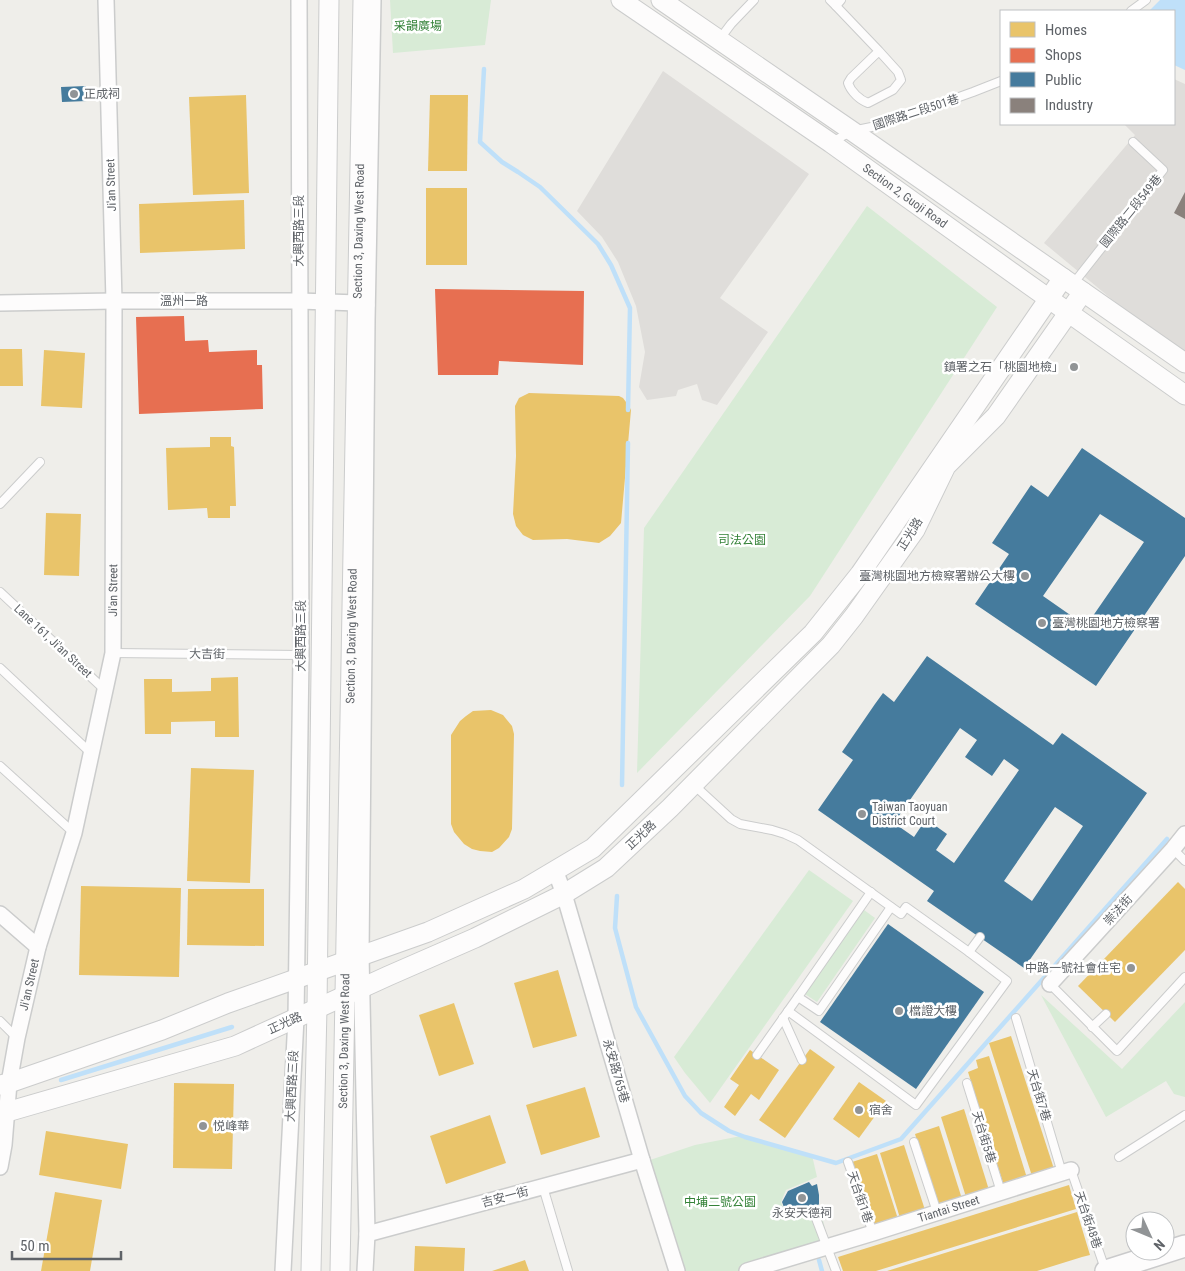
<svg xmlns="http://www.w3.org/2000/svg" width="1185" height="1271" font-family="'Roboto Condensed','Noto Sans TC',sans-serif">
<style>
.industrial{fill:#dfddda}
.green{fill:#d8ebd6}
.water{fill:#bfe0f9}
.homes{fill:#e9c46a}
.shops{fill:#e76f51}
.public{fill:#457b9d;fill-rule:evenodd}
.industry{fill:#8a817c}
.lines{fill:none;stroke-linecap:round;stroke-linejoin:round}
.stream{stroke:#bfe0f9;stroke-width:4.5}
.service-casing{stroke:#cbcccc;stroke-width:10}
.minor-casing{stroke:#cbcccc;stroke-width:18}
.tertiary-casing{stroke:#cbcccc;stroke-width:21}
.secondary-casing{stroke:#cacacb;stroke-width:24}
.service{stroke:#fdfcfc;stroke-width:8}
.minor{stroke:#fdfcfc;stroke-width:15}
.tertiary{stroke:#fdfcfc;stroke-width:19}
.secondary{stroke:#fdfcfc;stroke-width:21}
.poi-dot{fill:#919496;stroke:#fff;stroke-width:2}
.labels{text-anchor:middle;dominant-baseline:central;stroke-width:5;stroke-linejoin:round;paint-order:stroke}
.park-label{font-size:12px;fill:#348238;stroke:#fff}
.poi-label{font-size:12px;fill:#5f6368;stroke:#fff;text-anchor:start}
.street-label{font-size:12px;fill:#5f6368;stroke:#fff}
</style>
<rect width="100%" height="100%" fill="#efeeea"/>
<g class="industrial">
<polygon points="663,71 809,174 720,298 768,332 717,405 702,400 697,384 678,390 676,396 647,400 639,387 645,352 636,306 618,262 602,237 577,211"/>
<polygon points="1174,79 1185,84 1185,360 1044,243 1135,135 1124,124 1174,124"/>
</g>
<g class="green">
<polygon points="390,0 491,0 485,45 393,53"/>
<polygon points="867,206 997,307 810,596 637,773 644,528"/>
<polygon points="809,870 853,901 710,1103 685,1073 674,1057"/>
<polygon points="864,910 875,918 817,1002 805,994"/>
<polygon points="1041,995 1122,1069 1185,1002 1185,1097 1174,1094 1166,1081 1106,1117"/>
<polygon points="741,1136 812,1155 817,1177 786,1190 781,1202 784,1210 797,1218 820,1208 829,1245 744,1271 679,1271 644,1162 695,1145"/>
</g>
<polygon class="water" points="1160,0 1185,0 1185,70 1174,65 1174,11 1149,11"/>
<g class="homes">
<polygon points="246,95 249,193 193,195 189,97"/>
<polygon points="430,95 468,95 467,171 428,171"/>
<rect x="426" y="188" width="41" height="77"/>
<polygon points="244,200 245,249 140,253 139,204"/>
<polygon points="0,349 22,349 23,386 0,386"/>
<polygon points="44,350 85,353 82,408 41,406"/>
<polygon points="529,393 619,396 623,398 629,406 631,410 621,523 610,536 599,543 567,539 533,540 523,535 516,526 513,514 516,456 515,406 519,398"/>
<polygon points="210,437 231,437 231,446 234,447 236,506 230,506 230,518 208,518 207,508 168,510 166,448 210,447"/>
<polygon points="46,513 81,514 79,576 44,575"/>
<polygon points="238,677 239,737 215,737 215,721 171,722 171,734 145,734 144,679 172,679 172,692 211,691 211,678"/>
<polygon points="491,710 503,715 507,720 512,726 514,734 512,829 509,837 499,848 492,852 480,851 472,849 464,844 454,832 451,824 451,735 460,721 466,716 473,711"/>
<polygon points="191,768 254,770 250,883 187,881"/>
<polygon points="1178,882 1185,889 1185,950 1115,1022 1078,986"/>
<polygon points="81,886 181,888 179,977 79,975"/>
<polygon points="188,889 264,889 264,946 187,945"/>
<polygon points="558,970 577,1036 533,1048 514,983"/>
<polygon points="454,1003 474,1064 439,1076 419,1015"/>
<polygon points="1011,1036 1054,1169 1032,1176 989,1043"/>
<polygon points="810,1049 835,1067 785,1138 759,1120"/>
<polygon points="750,1050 779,1070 759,1100 751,1094 735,1116 724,1107 739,1085 730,1079"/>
<polygon points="989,1056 1027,1178 1004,1186 968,1072 978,1068 976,1060"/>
<polygon points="859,1082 886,1101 859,1138 833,1119"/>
<polygon points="174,1083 234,1084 232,1169 173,1168"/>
<polygon points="585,1087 600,1137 541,1155 526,1105"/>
<polygon points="964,1109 989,1190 966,1197 941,1117"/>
<polygon points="490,1115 506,1163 446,1184 430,1136"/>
<polygon points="939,1126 962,1199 937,1207 915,1134"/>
<polygon points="46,1131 128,1144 121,1189 39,1175"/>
<polygon points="904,1145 925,1210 900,1218 880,1153"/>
<polygon points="877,1154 898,1219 873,1227 852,1162"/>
<polygon points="1069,1185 1076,1209 876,1271 843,1271 838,1257"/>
<polygon points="55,1192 102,1200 90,1271 41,1271"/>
<polygon points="1077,1212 1090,1255 1082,1257 1037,1271 887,1271"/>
<polygon points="415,1246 465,1248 464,1271 414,1271"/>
<polygon points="525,1260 529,1271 492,1271"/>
</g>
<g class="shops">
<polygon points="435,289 584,291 583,365 499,361 498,375 438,375"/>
<polygon points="184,316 185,341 208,340 209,352 257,350 257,365 262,365 263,409 139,414 136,317"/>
</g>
<g class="public">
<polygon points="86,86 87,101 62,102 61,87"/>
<path d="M 1082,448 L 1185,518 L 1185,556 L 1096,686 L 975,604 L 1009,554 L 992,543 L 1031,485 L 1048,497 ZM 1100,514 L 1144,542 L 1086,626 L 1043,596 Z"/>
<path d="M 927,656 L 1053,745 L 1062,733 L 1147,793 L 1024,968 L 927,901 L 934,891 L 818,810 L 853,760 L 842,752 L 875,704 L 883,693 L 894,702 ZM 960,728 L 977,740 L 965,757 L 992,776 L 1004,759 L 1019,770 L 954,863 L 936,850 L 947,834 L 926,819 L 914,837 L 894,823 ZM 1055,807 L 1083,826 L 1032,901 L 1004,881 Z"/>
<polygon points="888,924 984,992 916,1089 820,1022"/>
<polygon points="809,1182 812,1186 817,1184 819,1195 819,1204 814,1210 795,1215 785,1210 782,1202 788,1191"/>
</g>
<polygon class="industry" points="1185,192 1185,219 1174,213"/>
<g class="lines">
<g class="stream">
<polyline points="484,69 480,142 502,162 518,172 540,187 598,244 611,265 630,308 628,410"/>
<polyline points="622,785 628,443"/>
<polyline points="617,896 615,928 636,1007 685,1096 701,1113 729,1131 745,1137 836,1163 901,1139 1167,839"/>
<polyline points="61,1080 232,1027"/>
<polyline points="819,1260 822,1271"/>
</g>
<g class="service-casing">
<g id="service">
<polyline points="830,0 836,6 841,0"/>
<path d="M 836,6 L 879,51 L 851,78 L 848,83 C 851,92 860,100 868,103 L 893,90 L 901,80 L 898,72 L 879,51"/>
<polyline points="1131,11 1146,0"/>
<polyline points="719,40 731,24 754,0"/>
<polyline points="832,142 852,131 881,125 973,92 1001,81"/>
<polyline points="1073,284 1163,170 1133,142"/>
<polyline points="0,504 40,462"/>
<polyline points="0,592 106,691"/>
<polyline points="113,653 301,655"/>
<polyline points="0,668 92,754"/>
<polyline points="0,766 74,833"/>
<polyline points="694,785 731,819 740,824 772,830 785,834 798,840 901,914 906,907 969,952 980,937"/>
<polyline points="1173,849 1185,861"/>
<polyline points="871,892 798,997 819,1011 891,907"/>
<polyline points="1050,984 1117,1051 1185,977"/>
<polyline points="788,1011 916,1105 1007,981 969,952"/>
<polyline points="783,1018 802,1060"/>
<polyline points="1016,1018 1062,1173"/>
<polyline points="0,1021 17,1038"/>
<polyline points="1092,1027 1106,1014"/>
<polyline points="757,1055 798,997"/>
<polyline points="967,1083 1001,1192"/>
<polyline points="914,1142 937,1212"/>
<polyline points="1119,1157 1185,1115"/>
<polyline points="848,1162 873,1233"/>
<polyline points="1071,1170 1105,1269"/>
<polyline points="543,1187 568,1271"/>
<polyline points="814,1213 836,1271"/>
</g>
</g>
<g class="minor-casing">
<g id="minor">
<polyline points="0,303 114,301 299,301 358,303 367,305"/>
<polyline points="555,870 564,894 642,1160 677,1271"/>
<polyline points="0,914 38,947"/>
<polyline points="1050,984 1173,849 1185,834"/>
<path id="s1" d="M 0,1167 L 4,1145 L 9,1083 L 17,1038 L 38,947 L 74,833 L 113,653 L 114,301 L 106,0"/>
<polyline points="367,1234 642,1160"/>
<polyline points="283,1271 296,1018 301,655 299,0"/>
<polyline points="365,1271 367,1234 361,955 367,321 373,0"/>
<path id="s2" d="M 747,1271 L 873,1233 L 1071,1170"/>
</g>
</g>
<g class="tertiary-casing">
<g id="tertiary">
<path id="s3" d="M 621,0 L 831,143 L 1028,284 L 1185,395"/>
<polyline points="661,0 852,131 1185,363"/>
<polyline points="0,1085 9,1083 162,1030 228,1003 428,932 524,889 593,848 813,633 860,574 1063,278"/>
<polyline points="0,1114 235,1046 388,976 475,938 564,894 606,868 670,808 831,645 854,616 915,530 946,466 996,416 1083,292"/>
<polyline points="311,1271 317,1008 329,0"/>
<path id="s4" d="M 340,1271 L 363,0"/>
</g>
</g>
<g class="secondary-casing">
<polyline id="secondary" points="1106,1271 1185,1246"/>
</g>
<use href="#service" class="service"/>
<use href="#minor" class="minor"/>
<use href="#tertiary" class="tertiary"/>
<use href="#secondary" class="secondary"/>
</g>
<g class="poi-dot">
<circle cx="74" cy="94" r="5"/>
<circle cx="1074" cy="367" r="5"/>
<circle cx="1025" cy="576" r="5"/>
<circle cx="1042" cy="623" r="5"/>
<circle cx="862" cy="814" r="5"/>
<circle cx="1131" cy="968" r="5"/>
<circle cx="899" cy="1011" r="5"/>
<circle cx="859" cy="1110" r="5"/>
<circle cx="203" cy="1126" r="5"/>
<circle cx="802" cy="1198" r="5"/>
</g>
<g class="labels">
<g class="park-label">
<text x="418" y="26">采韻廣場</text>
<text x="742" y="540">司法公園</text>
<text x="720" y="1202">中埔二號公園</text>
</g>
<g class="poi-label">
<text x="84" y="94">正成祠</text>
<text x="1064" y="367" text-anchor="end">鎮署之石「桃園地檢」</text>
<text x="1015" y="576" text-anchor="end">臺灣桃園地方檢察署辦公大樓</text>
<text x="1052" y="623">臺灣桃園地方檢察署</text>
<text x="872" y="807">Taiwan Taoyuan<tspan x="872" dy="14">District Court</tspan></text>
<text x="1121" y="968" text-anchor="end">中路一號社會住宅</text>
<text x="909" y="1011">檔證大樓</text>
<text x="869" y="1110">宿舍</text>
<text x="213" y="1126">悦峰華</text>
<text x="802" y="1213" text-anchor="middle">永安天德祠</text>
</g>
<g class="street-label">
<text transform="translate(916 112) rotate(-18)">國際路二段501巷</text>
<text transform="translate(111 185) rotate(-92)">Ji'an Street</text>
<text stroke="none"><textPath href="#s3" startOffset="345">Section 2, Guoji Road</textPath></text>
<text transform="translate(1131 211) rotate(-51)">國際路二段549巷</text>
<text transform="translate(299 231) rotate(-90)">大興西路三段</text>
<text stroke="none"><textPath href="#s4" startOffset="1040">Section 3, Daxing West Road</textPath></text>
<text x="184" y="301">溫州一路</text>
<text transform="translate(910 534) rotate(-58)">正光路</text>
<text stroke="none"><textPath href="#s1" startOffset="590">Ji'an Street</textPath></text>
<text transform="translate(301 636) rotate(-90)">大興西路三段</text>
<text stroke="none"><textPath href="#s4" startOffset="635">Section 3, Daxing West Road</textPath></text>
<text transform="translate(53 641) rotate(43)">Lane 161, Ji'an Street</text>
<text transform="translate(207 654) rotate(1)">大吉街</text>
<text transform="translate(641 835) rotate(-43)">正光路</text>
<text transform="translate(1118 910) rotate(-48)">崇法街</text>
<text stroke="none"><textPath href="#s1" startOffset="185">Ji'an Street</textPath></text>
<text transform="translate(285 1023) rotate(-24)">正光路</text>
<text stroke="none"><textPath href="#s4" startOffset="230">Section 3, Daxing West Road</textPath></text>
<text transform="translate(616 1071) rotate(74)">永安路765巷</text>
<text transform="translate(292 1086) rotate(-87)">大興西路三段</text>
<text transform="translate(1039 1095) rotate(73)">天台街7巷</text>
<text transform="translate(984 1137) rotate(73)">天台街5巷</text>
<text transform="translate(505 1197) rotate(-15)">吉安一街</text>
<text transform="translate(860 1197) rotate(71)">天台街1巷</text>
<text stroke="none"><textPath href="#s2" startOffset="211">Tiantai Street</textPath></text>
<text transform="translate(1088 1220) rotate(71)">天台街48巷</text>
</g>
</g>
<rect x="1000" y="10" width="175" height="115" fill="#ffffff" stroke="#bfc1c3"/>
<rect x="1010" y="22" width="25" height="15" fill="#e9c46a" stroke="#bfc1c3"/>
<text x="1045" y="35" font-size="15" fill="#5f6368">Homes</text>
<rect x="1010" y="48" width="25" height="15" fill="#e76f51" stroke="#bfc1c3"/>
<text x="1045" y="60" font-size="15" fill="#5f6368">Shops</text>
<rect x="1010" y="72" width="25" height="15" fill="#457b9d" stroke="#bfc1c3"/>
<text x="1045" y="85" font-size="15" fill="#5f6368">Public</text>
<rect x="1010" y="98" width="25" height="15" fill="#8a817c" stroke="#bfc1c3"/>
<text x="1045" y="110" font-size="15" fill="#5f6368">Industry</text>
<g transform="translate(1150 1236) rotate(134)"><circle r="24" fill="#ffffff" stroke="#bfc1c3"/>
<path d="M0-4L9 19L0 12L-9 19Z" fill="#919496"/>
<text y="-8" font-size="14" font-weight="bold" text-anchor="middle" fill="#5f6368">N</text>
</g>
<path d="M12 1251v8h109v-8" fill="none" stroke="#5f6368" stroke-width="2.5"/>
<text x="20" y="1251" font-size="15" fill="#5f6368" stroke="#ffffff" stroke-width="4" paint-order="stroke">50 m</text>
</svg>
